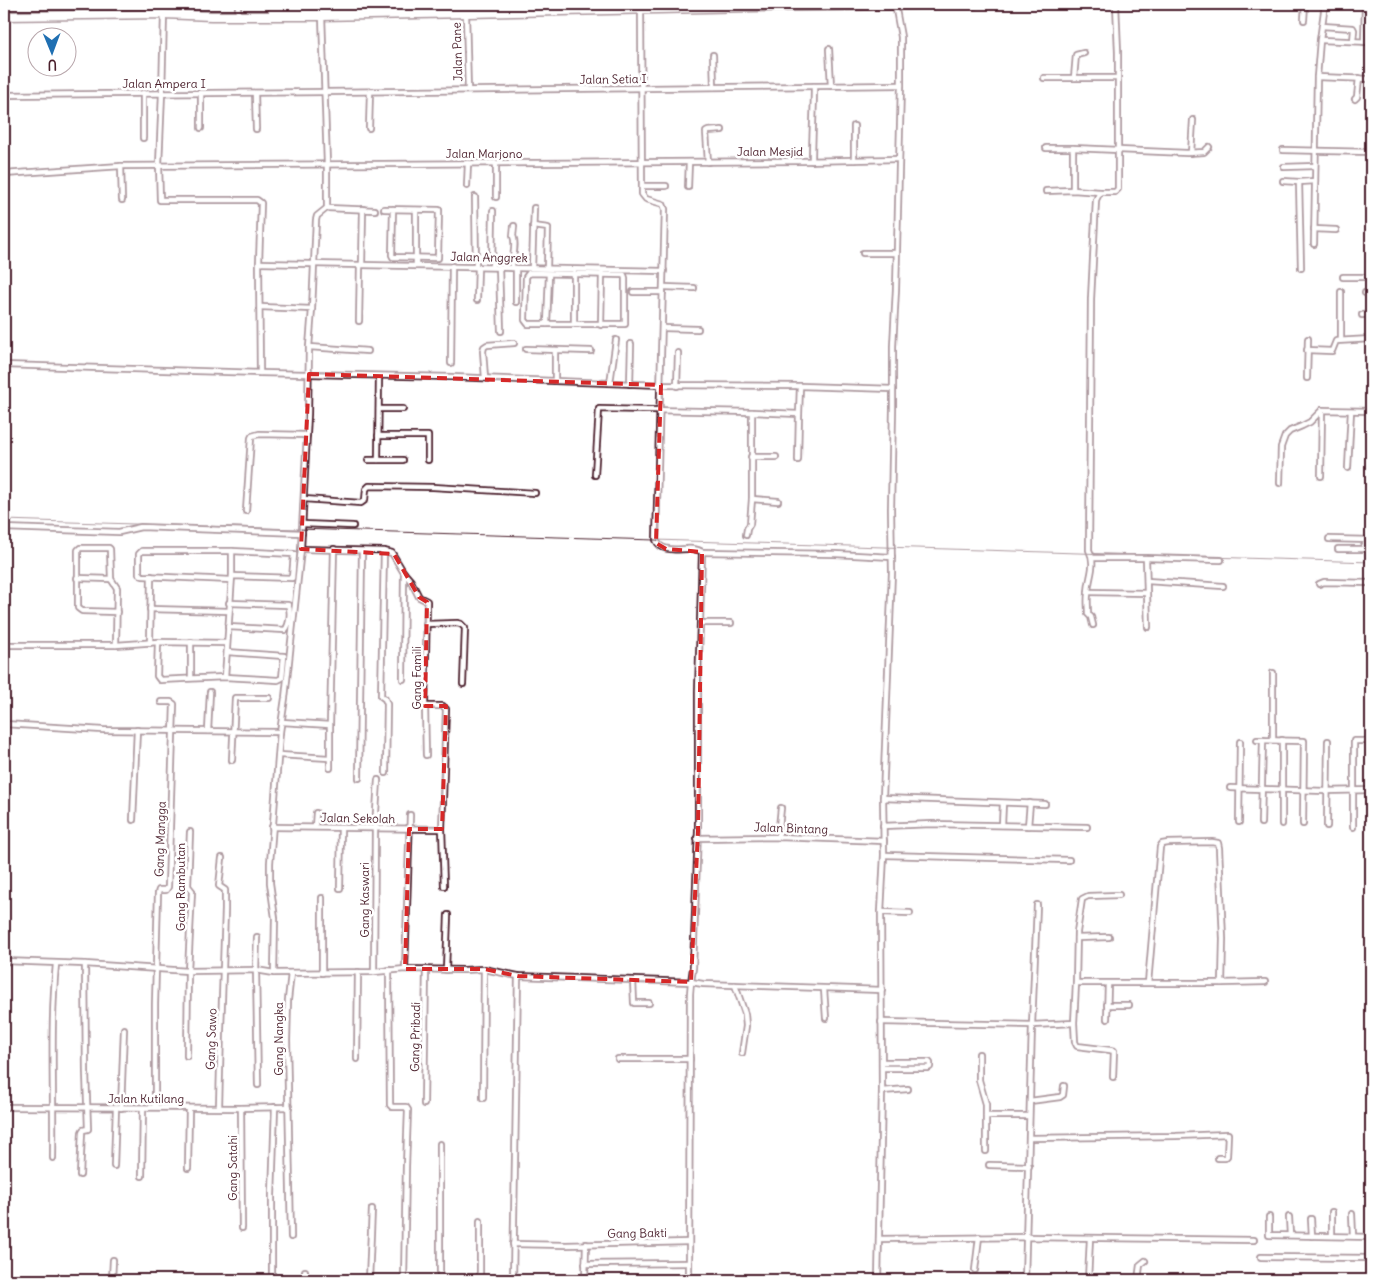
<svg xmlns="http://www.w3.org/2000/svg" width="1375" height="1284" font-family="Delius,sans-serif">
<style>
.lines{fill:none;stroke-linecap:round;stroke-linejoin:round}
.minor-casing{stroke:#4a1f2b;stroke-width:8}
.trunk-casing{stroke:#4a1f2b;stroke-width:11}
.minor{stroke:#fff;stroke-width:4.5}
.trunk{stroke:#fff;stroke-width:8}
.rail{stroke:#4a1f2b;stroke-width:1}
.marked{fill:none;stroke:#d62828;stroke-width:4;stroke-dasharray:10 6;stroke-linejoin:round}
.labels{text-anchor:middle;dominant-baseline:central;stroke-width:5;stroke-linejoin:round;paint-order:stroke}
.street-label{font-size:12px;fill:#4a1f2b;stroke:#fff}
</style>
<rect width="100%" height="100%" fill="#fff"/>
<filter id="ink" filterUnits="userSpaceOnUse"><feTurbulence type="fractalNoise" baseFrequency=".02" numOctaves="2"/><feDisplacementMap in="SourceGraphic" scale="10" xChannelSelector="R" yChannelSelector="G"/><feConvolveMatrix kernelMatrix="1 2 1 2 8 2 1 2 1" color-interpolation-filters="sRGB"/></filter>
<g filter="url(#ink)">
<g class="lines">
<g class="minor-casing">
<g id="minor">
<polyline points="163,9 163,4"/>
<path d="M 641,10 L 642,194 L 646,199 L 663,204 L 665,209 L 656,540 C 664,558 690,543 702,552 L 698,691 L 698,831 L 693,968 L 691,982 L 690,994 L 689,1280"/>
<polyline points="238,12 238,4"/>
<polyline points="164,14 162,93 159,165 160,200 257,200 261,203 259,263 260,373"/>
<polyline points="466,14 468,90"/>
<polyline points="1304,20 1305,4"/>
<polyline points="1322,26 1353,28 1354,30 1353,41"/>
<polyline points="1320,40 1371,42"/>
<polyline points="1364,42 1365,4"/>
<polyline points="829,49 831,86"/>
<polyline points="713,55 714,87"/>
<polyline points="1317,77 1371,79"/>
<polyline points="1044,78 1117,78"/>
<polyline points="1074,78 1076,55 1084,53"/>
<polyline points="255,93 256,129"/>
<polyline points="4,95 325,92 901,85"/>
<polyline points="1355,99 1357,97 1359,78"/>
<polyline points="201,128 201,93"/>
<polyline points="369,128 370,92"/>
<polyline points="143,138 143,93"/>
<polyline points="1046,148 1073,148 1187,153 1204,152 1209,147"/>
<polyline points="1283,150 1371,152"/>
<polyline points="1191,153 1193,120"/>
<polyline points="854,160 854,126"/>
<path d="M 812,161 C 812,136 814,111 814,86"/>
<polyline points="708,162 706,132 708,131 722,130"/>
<polyline points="121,166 122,200"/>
<polyline points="1284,167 1315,166"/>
<polyline points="4,174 121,166 802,161 899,159"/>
<polyline points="1283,181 1299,182 1315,181"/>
<polyline points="1299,182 1301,268"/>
<polyline points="467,186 468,163"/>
<polyline points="642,186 666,186"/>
<polyline points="688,187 689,162"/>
<polyline points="1073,190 1073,148"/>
<polyline points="1046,191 1073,190 1100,192"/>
<polyline points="475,197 476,267"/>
<polyline points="496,197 496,163"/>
<polyline points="327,208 375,210"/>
<polyline points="384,209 439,210 438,258 393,257 392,255 393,209"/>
<polyline points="533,226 548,228 547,268"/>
<polyline points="1314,229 1336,230"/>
<polyline points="1314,244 1317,77 1320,40 1325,4"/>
<polyline points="863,253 896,253"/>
<polyline points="259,263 664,271"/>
<polyline points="362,265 363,209"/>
<polyline points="416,266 416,210"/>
<polyline points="492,267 493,211"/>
<polyline points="499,267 501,331"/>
<path d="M 512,268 C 512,258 517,244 513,236 L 514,226"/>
<polyline points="516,268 516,302"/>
<polyline points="532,268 534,208"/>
<polygon points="529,273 624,275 625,278 625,324 528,324 525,320 526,277"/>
<polyline points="1343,277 1371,277"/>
<polyline points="664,287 694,288"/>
<polyline points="633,292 663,292"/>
<polyline points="1341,292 1341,340"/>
<polyline points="1365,293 1371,294"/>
<polyline points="477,300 478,267"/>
<polyline points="260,307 312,309"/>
<polyline points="1362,315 1371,314"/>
<polyline points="359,321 360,265"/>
<polyline points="547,324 549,274"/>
<polyline points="574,324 574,273"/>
<polyline points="601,325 602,274"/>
<polyline points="663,328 698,329"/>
<polyline points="309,347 368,351"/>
<polyline points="526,349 591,351"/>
<polyline points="1307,350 1332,351 1336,341 1371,339"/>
<polyline points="451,363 452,266"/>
<polyline points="4,365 260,373 452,377 661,385 800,386 893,389"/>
<polyline points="485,378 483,351 484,347 487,345 514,343"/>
<polyline points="1307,378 1308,339"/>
<polyline points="555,381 555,350"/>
<polyline points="610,383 616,340"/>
<polyline points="630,384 631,344"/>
<polyline points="677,386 678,353"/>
<polyline points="379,409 403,409"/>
<polyline points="799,414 800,386"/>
<polyline points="378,436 428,436 428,460"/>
<polyline points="751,457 776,457"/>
<polyline points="368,460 378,460 379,376"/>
<polyline points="378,460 403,460"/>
<polyline points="1348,468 1351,411"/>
<polyline points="595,475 599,409 752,412 799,414 798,460"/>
<polyline points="1321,476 1322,410"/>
<polyline points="1280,483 1281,447 1285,436 1290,431 1302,426 1310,422 1322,410 1371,411"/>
<polyline points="304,499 361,503 365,500 366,489 369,486 433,487 535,493"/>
<polyline points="752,499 778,501"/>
<polyline points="246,511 251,438 252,436 259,434 307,435"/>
<polyline points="303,524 353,526"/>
<polyline points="4,528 119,532 141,527 302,533"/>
<polyline points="746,535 747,529 750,524 752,499 752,412"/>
<polyline points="1329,539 1371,540"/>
<polyline points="301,549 384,551 392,553 404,573 411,581 419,597 427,601 425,706 426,755"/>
<polyline points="1338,549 1363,549 1367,540"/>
<polyline points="384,551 381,696 385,699 387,704 386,773"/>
<polyline points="702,552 835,554 892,557"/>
<polyline points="1093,558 1146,558 1221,560"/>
<polyline points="77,578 111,579"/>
<polyline points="231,580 143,576 140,575 139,574 139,554 142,551 232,551 294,554 292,578 232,576"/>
<polyline points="1147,581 1223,586"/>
<polyline points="1319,584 1324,582 1371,583"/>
<polyline points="1088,592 1147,593 1146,558"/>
<polyline points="1147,593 1148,627"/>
<polyline points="150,609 229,611"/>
<polyline points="701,623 731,623"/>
<polyline points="426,624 457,623 461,624 465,628 463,684"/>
<path d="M 1093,625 L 1091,617 L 1088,614 C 1088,607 1087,600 1088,594 C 1088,577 1097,566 1089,550 L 1091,299 L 1096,200 L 1100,192 L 1115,192 L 1118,189 L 1118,52 L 1116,4"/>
<path d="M 228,627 L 285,630 C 290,625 291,610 288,605 L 229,603"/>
<polyline points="158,642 157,676 160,680 225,677 278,680 282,678 284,656 227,652"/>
<polyline points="191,642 191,678"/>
<polyline points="150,643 151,576"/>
<polyline points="4,645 116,645 158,642 227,643"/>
<polyline points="116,645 117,588 111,579 110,549 109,548 80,548 78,550 78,608 82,611 117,612"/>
<polyline points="225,677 232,576 232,551"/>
<polyline points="403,679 404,573"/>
<polyline points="425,706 443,706 446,709 442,829 444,886"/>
<polyline points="282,722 330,725"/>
<polyline points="4,724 103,730 280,732"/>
<polyline points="208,731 210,692"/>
<polyline points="1257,740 1304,741 1303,824"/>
<polyline points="1273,740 1273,673"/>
<polyline points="1282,740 1282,824"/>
<polyline points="279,755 329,758"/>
<polyline points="232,760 235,698 269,698"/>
<polyline points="330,768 330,725 334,549"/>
<polyline points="359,778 362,551"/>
<polyline points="1230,788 1325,791 1371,790"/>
<polyline points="1354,790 1354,741 1371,741"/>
<polyline points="883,798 1045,804"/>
<polyline points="133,820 137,730"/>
<polyline points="1239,822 1240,742"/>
<polyline points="1261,823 1263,740"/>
<polyline points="1002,825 1003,803"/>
<polyline points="883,826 932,824 1087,827"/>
<polyline points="1028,826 1030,803"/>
<polyline points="1327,826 1328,741"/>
<polyline points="272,827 442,829"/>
<polyline points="315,827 316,813"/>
<polyline points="1353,827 1353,790"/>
<polyline points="778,837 781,808"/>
<polyline points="697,838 778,837 884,841"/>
<polyline points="884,855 1069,860"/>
<polyline points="340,888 341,828"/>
<polyline points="322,898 322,973"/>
<polyline points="881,912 910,913"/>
<polyline points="257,937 256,970 258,1085"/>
<polyline points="1077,938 1109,937"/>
<polyline points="4,961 85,964 188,971 256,970 274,973 374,972 405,969 464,970 484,969 518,976 691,982 703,984 882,990"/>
<polyline points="405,969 410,815"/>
<polyline points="389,970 390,1105 392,1107 406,1107 408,1110 406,1166 404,1280"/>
<polyline points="446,970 448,915"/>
<polyline points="374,972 375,828 378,780"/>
<polyline points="274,973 275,918 270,883 270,863 280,732 285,698 301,549 308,414 309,347 312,309 316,220 317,216 327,208 327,164 322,16"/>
<polyline points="291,973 288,1000 287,1040 291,1237"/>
<polyline points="633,980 634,1003 649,1003"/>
<polyline points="1076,983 1077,932 1082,899 1088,896 1119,895"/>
<polyline points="1222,983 1265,982"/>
<polyline points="735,985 745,1014 746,1026 742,1053"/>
<polyline points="824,989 826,1018"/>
<polyline points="1107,1005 1129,1005"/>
<polyline points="1107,1019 1108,984"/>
<polyline points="881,1022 1032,1025 1074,1023 1076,983 1222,983 1223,939 1219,848 1218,843 1212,842 1168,843 1162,844 1160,847 1148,983"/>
<polyline points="1074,1023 1075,1042 1077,1046 1110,1050 1114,1051 1113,1077"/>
<polyline points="979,1054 979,1080 986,1104 986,1151"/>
<polyline points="187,1056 188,971 192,891 188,886 190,832"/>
<polyline points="357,1059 358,972"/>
<polyline points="618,1059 690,1059"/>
<polyline points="882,1062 929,1062 930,1063 930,1067 928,1068 882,1068"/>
<polyline points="882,1091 908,1089"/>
<polyline points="483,1098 484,969"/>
<polyline points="1030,1101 1060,1097 1063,1095 1064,1086"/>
<polyline points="424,1104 426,969"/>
<polyline points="4,1107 241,1108 289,1107"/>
<polyline points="155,1107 155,1004 158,893 159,890 166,890 168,887 174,704 171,702 161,702"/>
<polyline points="219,1107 221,1029 225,910 225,890 219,886 222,858"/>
<polyline points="121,1108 124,1029"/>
<polyline points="241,1108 242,1228"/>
<polyline points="986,1116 1029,1116"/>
<polyline points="1030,1138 1176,1136 1228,1134 1227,1156 1225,1158 1218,1158"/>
<polyline points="440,1144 440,1280"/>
<path d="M 53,1158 C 54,1093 50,1028 56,964"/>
<polyline points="989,1165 1029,1166"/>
<polyline points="114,1166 116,1108"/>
<polyline points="188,1168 189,1108"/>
<polyline points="80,1175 82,1132 83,1130 88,1129 86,1072 85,964"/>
<polyline points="142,1176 143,1108"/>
<polyline points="1332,1212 1332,1236"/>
<polyline points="1352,1214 1353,1236"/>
<polyline points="1269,1217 1269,1235 1371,1237"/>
<polyline points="1289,1217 1290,1235"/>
<polyline points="1311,1219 1312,1236"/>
<polyline points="879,1239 1026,1237 1254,1240"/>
<polyline points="513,1244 566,1245 689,1242"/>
<polyline points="1261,1257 1371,1258"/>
<polyline points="585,1264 689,1263"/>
<polyline points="975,1270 979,1237"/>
<polyline points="305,1271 305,1280"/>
<polyline points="112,1280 113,1260"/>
<polyline points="272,1280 272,1195 275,1107"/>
<polyline points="369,1280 372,1209"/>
<polyline points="480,1280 480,1221"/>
<polyline points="513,1280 518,976"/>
<polyline points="585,1280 586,1244"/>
<polyline points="634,1280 689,1280"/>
<polyline points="878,1280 882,1091 881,912 884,855 883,798 892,572 891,509 893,409 893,346 896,289 901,85 901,37 895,4"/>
<polyline points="1025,1280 1032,1025 1037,905"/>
<polyline points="1088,1280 1090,1238"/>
<polyline points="1138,1280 1140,1265 1145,1261"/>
</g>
</g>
<g class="trunk-casing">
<g id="trunk">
<polyline points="273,11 667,4"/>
<polyline points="4,16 164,14 211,16 322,16 754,7 975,4"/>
</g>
</g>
<use href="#minor" class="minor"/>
<use href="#trunk" class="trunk"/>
<polyline class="rail" points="4,520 1371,562"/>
</g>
</g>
<path d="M0 0H1375V1284H0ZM 309,374 L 661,385 L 656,543 L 666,549 L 702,552 L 698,831 L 691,982 L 518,976 L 484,969 L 405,969 L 409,829 L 442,829 L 446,706 L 425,706 L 427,602 L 419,597 L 394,554 L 301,549 Z" fill="#fff" fill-opacity=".55" fill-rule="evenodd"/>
<path class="marked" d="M 309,374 L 661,385 L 656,543 L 666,549 L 702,552 L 698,831 L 691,982 L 518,976 L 484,969 L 405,969 L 409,829 L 442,829 L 446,706 L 425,706 L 427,602 L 419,597 L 394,554 L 301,549 Z"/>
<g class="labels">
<g class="street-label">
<text transform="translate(457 52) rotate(-92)">Jalan Pane</text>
<text transform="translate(613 79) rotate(-1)">Jalan Setia I</text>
<text x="164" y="83">Jalan Ampera I</text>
<text x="770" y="151">Jalan Mesjid</text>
<text x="484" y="153">Jalan Marjono</text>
<text transform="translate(489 257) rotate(1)">Jalan Anggrek</text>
<text transform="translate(416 678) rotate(-90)">Gang Famili</text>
<text transform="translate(358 818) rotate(1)">Jalan Sekolah</text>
<text transform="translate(791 828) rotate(2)">Jalan Bintang</text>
<text transform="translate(160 839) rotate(-88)">Gang Mangga</text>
<text transform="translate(180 887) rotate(-90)">Gang Rambutan</text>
<text transform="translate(364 900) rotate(-90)">Gang Kaswari</text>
<text transform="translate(415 1037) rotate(-89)">Gang Pribadi</text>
<text transform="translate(211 1039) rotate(-88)">Gang Sawo</text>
<text transform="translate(278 1039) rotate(-90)">Gang Nangka</text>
<text x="146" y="1098">Jalan Kutilang</text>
<text transform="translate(232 1168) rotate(-90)">Gang Satahi</text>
<text transform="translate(637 1233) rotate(-1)">Gang Bakti</text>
</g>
</g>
<rect width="1375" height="1284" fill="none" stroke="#fff" stroke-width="20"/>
<rect x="10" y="10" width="1355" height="1264" fill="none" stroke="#4a1f2b" stroke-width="2" filter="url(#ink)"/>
<g transform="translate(52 52) rotate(179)"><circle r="24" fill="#ffffff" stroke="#b7a5aa"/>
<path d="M0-4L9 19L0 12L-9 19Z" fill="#1f6fb2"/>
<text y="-8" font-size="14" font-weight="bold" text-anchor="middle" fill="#4a1f2b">U</text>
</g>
</svg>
